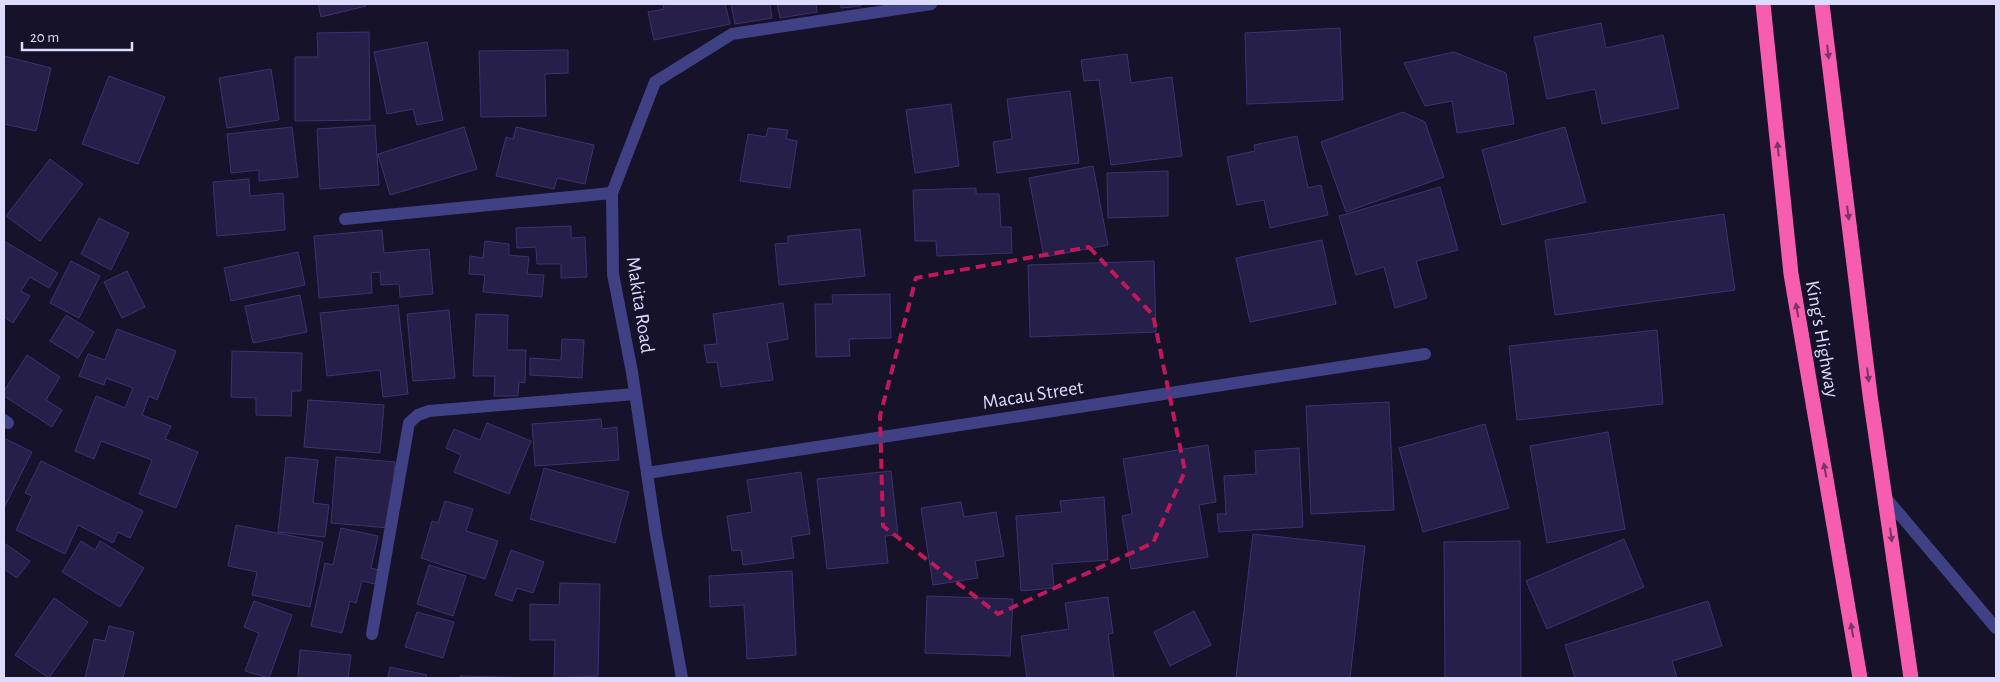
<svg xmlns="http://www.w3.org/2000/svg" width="2000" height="682" font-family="'Alegreya Sans',sans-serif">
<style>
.building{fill:#251f49;stroke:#3c3273}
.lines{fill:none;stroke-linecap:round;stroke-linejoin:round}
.street{stroke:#404085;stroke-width:12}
.highway{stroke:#f65dae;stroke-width:15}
.oneway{fill:#7a3465}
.marked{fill:none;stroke:#c2185b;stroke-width:4;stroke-dasharray:10 6;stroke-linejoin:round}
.labels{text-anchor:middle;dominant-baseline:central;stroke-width:4;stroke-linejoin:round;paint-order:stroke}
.street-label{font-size:20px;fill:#dddbfd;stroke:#151229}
</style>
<rect width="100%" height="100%" fill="#151229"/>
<g class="building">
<polygon points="318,4 366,4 366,6 321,17"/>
<polygon points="663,4 725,4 730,24 654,40 648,12 664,9"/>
<polygon points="731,4 770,4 772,18 735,24"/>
<polygon points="777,4 816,4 817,12 780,18"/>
<polygon points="841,4 860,4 861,6 841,8"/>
<polygon points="1601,23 1606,48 1663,35 1679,108 1602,124 1595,89 1547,99 1534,37"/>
<polygon points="1340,28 1343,100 1247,104 1245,33"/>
<polygon points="369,32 370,120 295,121 295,57 318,57 317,33"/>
<polygon points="427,42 443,120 417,125 413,109 387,114 374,52"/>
<polygon points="568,50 568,73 545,74 546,116 481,117 479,51"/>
<polygon points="1454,52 1506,73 1514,124 1457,133 1452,101 1425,106 1404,63"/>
<polygon points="1127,54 1131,83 1172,77 1182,156 1111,165 1099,80 1084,81 1081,60"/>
<polygon points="4,56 51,68 36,131 4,124"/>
<polygon points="271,69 279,120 227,128 219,78"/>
<polygon points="109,76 165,97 138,164 82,144"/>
<polygon points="1070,91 1079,163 997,173 993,142 1012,139 1007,99"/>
<polygon points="951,104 959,166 915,173 906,110"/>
<polygon points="1403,112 1425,122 1444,177 1346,212 1321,142"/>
<polygon points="375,125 379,185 320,189 317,129"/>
<polygon points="292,127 298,177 259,181 259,170 231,173 227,134"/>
<polygon points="464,127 477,169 390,195 378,154"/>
<polygon points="516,127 594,145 585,184 557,178 554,189 496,176 506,137 513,139"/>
<polygon points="1565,127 1586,202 1502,225 1482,150"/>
<polygon points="768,128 788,130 786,139 797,141 790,188 740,181 748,134 766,137"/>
<polygon points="1297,136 1308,188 1321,185 1328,215 1270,228 1264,200 1237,205 1227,157 1255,151 1254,145"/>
<polygon points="50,159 83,184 40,241 6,216"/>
<polygon points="1093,166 1108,245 1044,257 1029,178"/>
<polygon points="1168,171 1168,216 1108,218 1107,173"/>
<polygon points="249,179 250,196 283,193 285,230 217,236 213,182"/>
<polygon points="1440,187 1458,250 1416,261 1427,298 1395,308 1384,267 1356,275 1339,216"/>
<polygon points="976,188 976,194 999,194 1001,227 1011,227 1012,253 937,256 936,241 915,241 913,190"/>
<polygon points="1724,214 1735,290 1555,315 1545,240"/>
<polygon points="99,218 129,233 111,270 81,254"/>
<polygon points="571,226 571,238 585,237 587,277 561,278 561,264 537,264 536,247 517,248 516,228"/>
<polygon points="860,229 865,276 779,285 775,244 788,243 788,236"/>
<polygon points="382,230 384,253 429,249 433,294 400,297 399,284 381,285 380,272 371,273 372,293 319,298 314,236"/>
<polygon points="1322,240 1336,304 1250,322 1236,258"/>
<polygon points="4,241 58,273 49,288 30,277 21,291 30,296 13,323 4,317"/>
<polygon points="485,241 509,244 509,255 529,257 527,274 544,275 542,297 483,292 485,275 469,274 470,256 483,258"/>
<polygon points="298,252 305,285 231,301 224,268"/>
<polygon points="71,261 100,276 79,318 50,303"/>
<polygon points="1154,261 1156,332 1030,337 1028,265"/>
<polygon points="127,271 145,307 122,318 104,282"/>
<polygon points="890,294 891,338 849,339 850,356 816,357 815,304 833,304 832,295"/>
<polygon points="300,295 307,332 253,343 245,306"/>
<polygon points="783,303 788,339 767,343 773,380 721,387 717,362 707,363 704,345 717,344 713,314"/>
<polygon points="398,305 408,394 383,397 380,370 327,376 320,313"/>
<polygon points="449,310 455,378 413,381 407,314"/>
<polygon points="476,314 508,315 507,350 526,350 525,383 519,382 518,396 494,396 495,376 473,376"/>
<polygon points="66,315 94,332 78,358 50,341"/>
<polygon points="117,329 176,351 157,400 149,396 142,415 171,426 165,439 198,452 176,508 139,494 152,460 101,441 94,459 75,451 96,396 125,408 133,388 106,378 104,385 79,376 88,354 105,360"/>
<polygon points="1657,330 1663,404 1517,420 1509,346"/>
<polygon points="562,339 584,340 582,378 530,375 530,358 561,360"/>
<polygon points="232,351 302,353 301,391 292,391 291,416 256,415 256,398 231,397"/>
<polygon points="27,355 60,377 46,400 62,410 52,427 4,396 4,391"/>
<polygon points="308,400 384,405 380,453 304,447"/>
<polygon points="1389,402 1394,510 1311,514 1306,406"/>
<polygon points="601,419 602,429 617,427 619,460 535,466 532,424"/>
<polygon points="487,423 531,441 509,494 454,472 461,455 446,448 454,429 480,440"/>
<polygon points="1485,424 1509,508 1423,532 1399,448"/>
<polygon points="1608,432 1625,529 1547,543 1530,446"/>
<polygon points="4,438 32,452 4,508"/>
<polygon points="1208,445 1216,502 1199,505 1208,557 1131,569 1122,516 1132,514 1123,459"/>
<polygon points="1299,448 1303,527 1219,532 1217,514 1226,514 1224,476 1256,474 1255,451"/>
<polygon points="286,457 318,460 313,503 329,505 325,537 278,532"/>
<polygon points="336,457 395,462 389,528 331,523"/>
<polygon points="41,461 143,511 130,538 118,532 113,543 78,525 65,554 16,530 32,496 25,493"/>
<polygon points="544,468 629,492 615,543 530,519"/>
<polygon points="891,471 898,535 885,536 888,563 827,569 817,479"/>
<polygon points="801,472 810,534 791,537 794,558 743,565 741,550 732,551 727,516 752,512 747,480"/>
<polygon points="1104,497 1108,560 1052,564 1054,588 1021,591 1016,516 1062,512 1060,501"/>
<polygon points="445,501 473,509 466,531 498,541 485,579 421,558 432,521 438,523"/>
<polygon points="961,502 964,517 996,512 1004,556 975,561 978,578 933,585 921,508"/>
<polygon points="236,525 323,542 310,607 252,595 257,572 228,566"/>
<polygon points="341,528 378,536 371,568 382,571 379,585 362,581 356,603 350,601 342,633 311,626 325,563 333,565"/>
<polygon points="1253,534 1365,546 1350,678 1236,678"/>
<polygon points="1624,539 1644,587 1547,629 1526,581"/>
<polygon points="81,541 95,550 100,541 144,568 120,607 62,572"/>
<polygon points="1520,541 1521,678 1445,678 1444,542"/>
<polygon points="4,543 30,561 17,578 4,569"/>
<polygon points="511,550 544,562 533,593 517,588 512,601 495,595"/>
<polygon points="429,565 466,576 453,616 417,604"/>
<polygon points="792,571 796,655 747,659 744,605 710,607 709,576"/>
<polygon points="560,583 600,584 598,676 554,678 555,640 530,640 530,604 559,605"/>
<polygon points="927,596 1013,599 1010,656 925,653"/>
<polygon points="1108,597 1113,633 1108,634 1114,678 1027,678 1021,636 1069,629 1065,603"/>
<polygon points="54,598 88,622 49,678 15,655"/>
<polygon points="254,601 292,615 269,678 245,671 259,633 244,627"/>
<polygon points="1708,601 1722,646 1672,661 1677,678 1575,678 1565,645"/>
<polygon points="1194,611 1211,645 1170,666 1154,632"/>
<polygon points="417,612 454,622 443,658 405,647"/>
<polygon points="109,626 134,632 123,678 85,678 94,639 105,641"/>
<polygon points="300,650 351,655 348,678 298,678"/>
<polygon points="390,667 427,675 426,678 388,678"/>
<polygon points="460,676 541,678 460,678"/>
</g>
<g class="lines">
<g class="street">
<polyline points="345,219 612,193"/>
<polyline points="4,420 8,423"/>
<polyline points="647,473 1425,354"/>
<polyline points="1885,497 1996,628"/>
<polyline points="372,634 409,423 418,415 429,411 635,394"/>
<polyline points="682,678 656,534 632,372 613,274 612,193 655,82 732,34 931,4"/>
</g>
<g class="highway">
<polyline points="1763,4 1791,274 1860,678"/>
<polyline points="1822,4 1870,395 1911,678"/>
</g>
</g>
<defs><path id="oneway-solid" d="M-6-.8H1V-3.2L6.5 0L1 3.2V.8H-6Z" transform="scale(1.25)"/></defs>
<g class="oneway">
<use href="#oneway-solid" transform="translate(1828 52) rotate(83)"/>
<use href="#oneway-solid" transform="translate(1778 149) rotate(-96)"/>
<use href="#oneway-solid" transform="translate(1848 213) rotate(83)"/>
<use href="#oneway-solid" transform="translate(1797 310) rotate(-100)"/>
<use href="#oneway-solid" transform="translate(1868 375) rotate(83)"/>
<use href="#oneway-solid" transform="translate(1825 470) rotate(-100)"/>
<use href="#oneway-solid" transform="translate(1891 535) rotate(82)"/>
<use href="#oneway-solid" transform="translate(1852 630) rotate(-100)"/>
</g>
<path class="marked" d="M 1089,247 L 1153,315 L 1185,471 L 1153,543 L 998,614 L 883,526 L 880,416 L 916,278 Z"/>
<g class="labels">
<g class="street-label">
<text transform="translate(640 305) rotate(81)">Makita Road</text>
<text transform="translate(1822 339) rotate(80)">King's Highway</text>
<text transform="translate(1033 395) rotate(-9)">Macau Street</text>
</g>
</g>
<rect width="2000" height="682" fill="none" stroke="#dddbfd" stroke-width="10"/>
<path d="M22 42v8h110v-8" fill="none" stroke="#dddbfd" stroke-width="2.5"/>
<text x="30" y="42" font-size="15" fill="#dddbfd" stroke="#151229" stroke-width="4" paint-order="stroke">20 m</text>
</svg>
